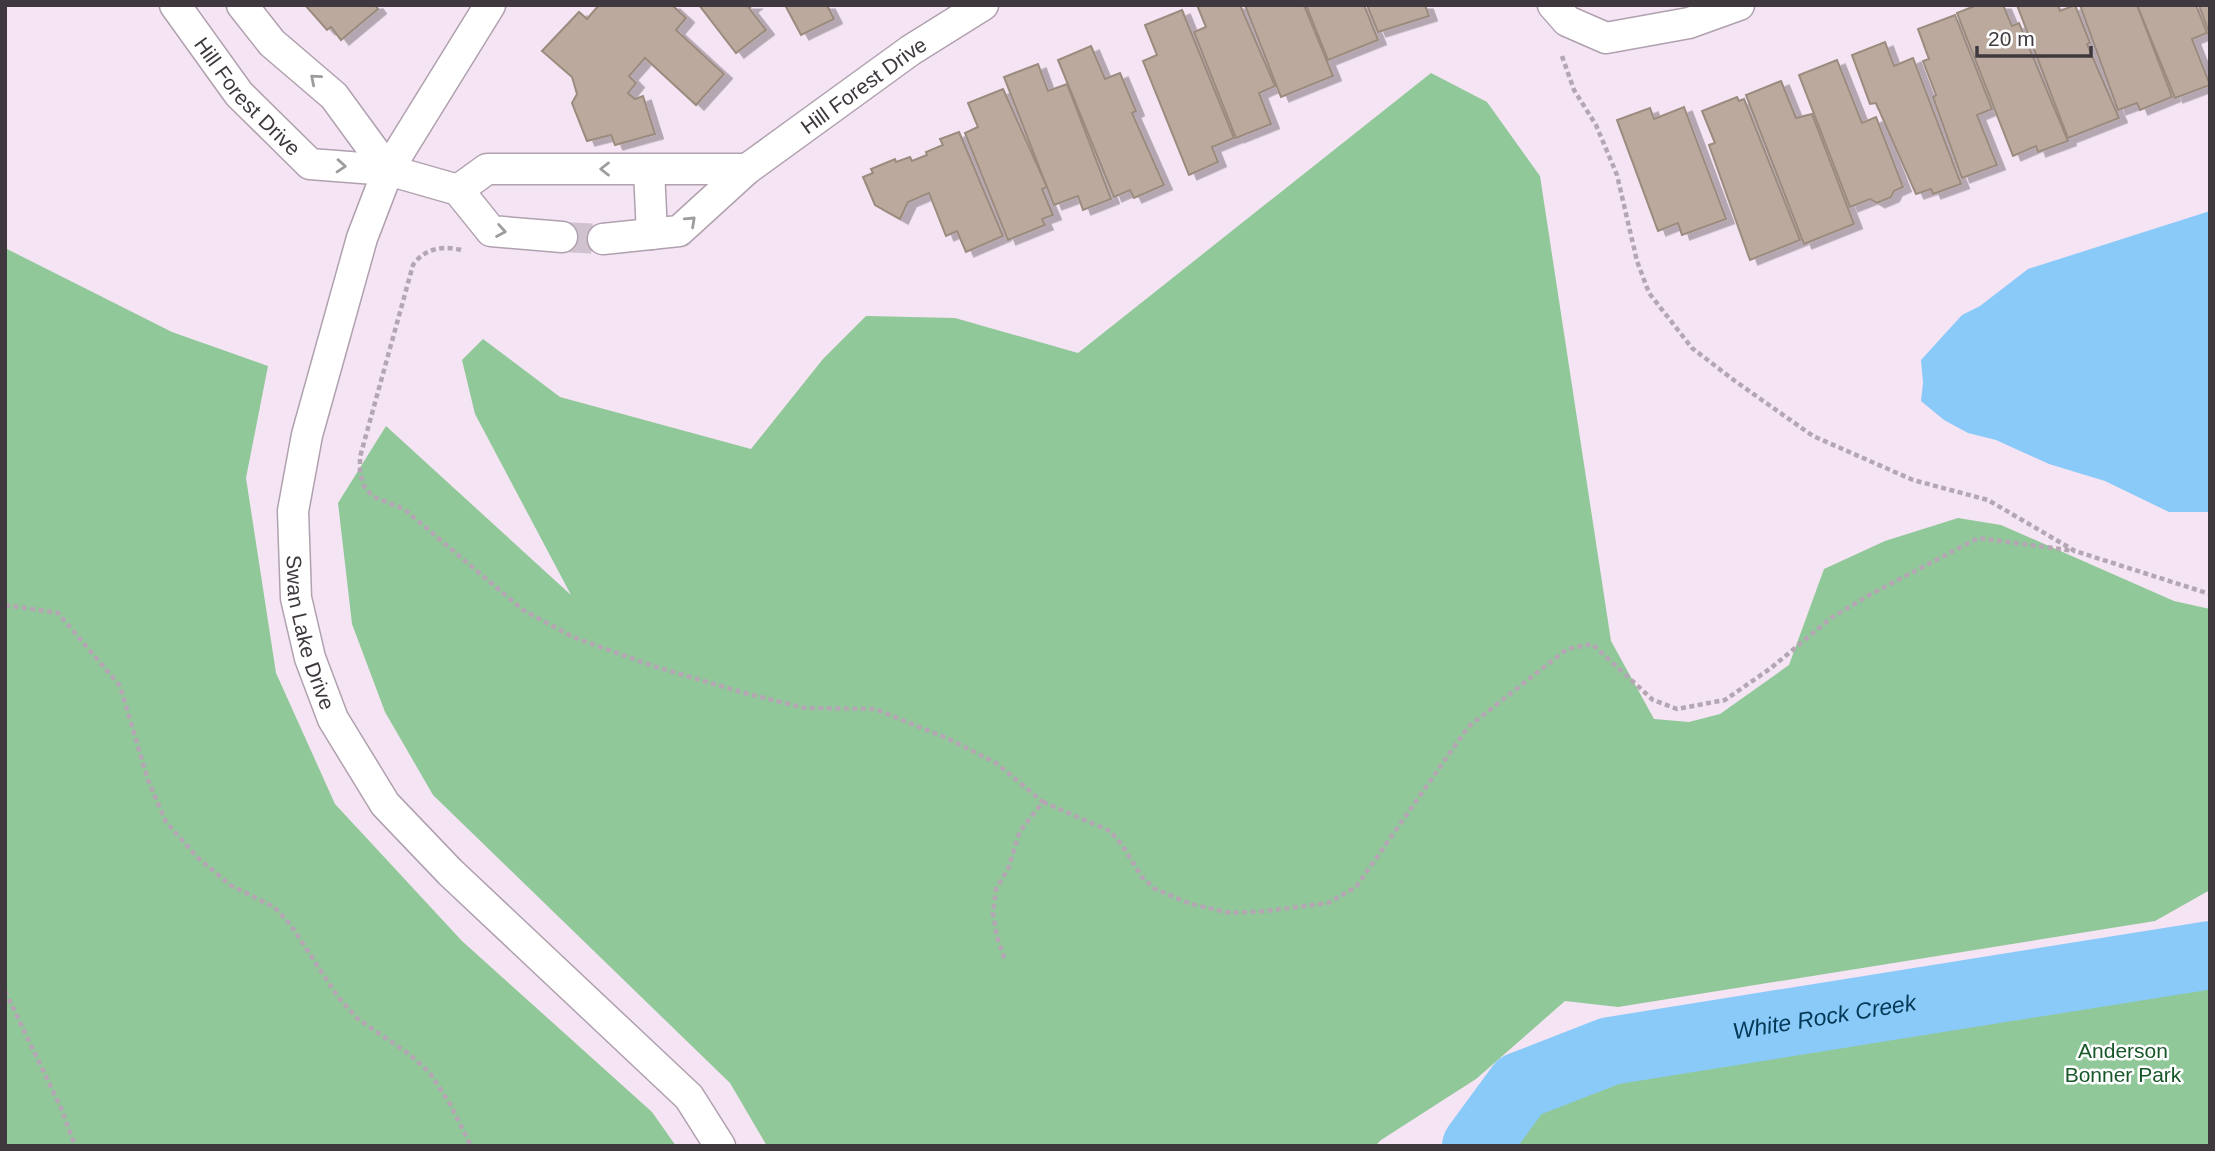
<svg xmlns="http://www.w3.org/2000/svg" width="2215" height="1151" font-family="Helvetica,sans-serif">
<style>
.green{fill:#90c899}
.water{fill:#8acaf9}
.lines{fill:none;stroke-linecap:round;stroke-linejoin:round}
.river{stroke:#8acaf9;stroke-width:68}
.building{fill:#baa99c;stroke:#9b8b7f;stroke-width:2;filter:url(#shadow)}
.street-tunnel{stroke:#d1c2cf;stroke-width:30;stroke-dasharray:30 15;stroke-linecap:butt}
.street-casing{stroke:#b0a1af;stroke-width:33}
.path{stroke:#b4a7b3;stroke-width:4.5;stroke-dasharray:5 3.5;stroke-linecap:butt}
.street{stroke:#fff;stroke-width:30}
.oneway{stroke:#9f9c9f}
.labels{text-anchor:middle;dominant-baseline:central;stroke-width:5;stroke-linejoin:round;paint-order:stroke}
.street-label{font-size:21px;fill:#3f393f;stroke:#fff}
.park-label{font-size:21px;fill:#175729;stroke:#fff}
.water-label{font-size:23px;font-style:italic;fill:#023856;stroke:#fff}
</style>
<defs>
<filter id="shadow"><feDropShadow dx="8" dy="4.5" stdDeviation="0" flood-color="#0004"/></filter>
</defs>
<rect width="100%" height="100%" fill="#f5e4f3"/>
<g class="green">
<polygon points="1431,73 1487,102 1540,176 1611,641 1654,719 1689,722 1720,714 1789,665 1824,569 1885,541 1958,518 2001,525 2174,601 2210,609 2210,890 2155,921 1618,1007 1565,1001 1476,1079 1381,1140 1375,1146 767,1146 730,1083 433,795 385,712 352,624 338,503 386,426 571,595 475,414 462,360 483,339 560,397 751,449 823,359 866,316 955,318 1078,353"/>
<polygon points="5,248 172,332 268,366 246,478 276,673 335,804 462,941 652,1112 676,1146 5,1146"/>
<polygon points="2210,964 2210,1146 1492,1146 1528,1092 1624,1058"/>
</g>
<polygon class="water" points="2210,211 2210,512 2169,512 2105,481 2049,464 1996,440 1968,433 1944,420 1921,401 1923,383 1921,360 1962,315 1980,306 2028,269"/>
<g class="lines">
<path class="river" id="s1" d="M 1476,1146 L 1520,1086 L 1610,1051 L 2210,955"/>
</g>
<g class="building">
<polygon points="305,5 375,5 378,9 341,40 331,27 327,30"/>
<polygon points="599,5 672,5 686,18 676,30 724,74 696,105 645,58 629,76 636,83 628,93 635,99 643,96 655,134 615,145 611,135 587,141 572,103 577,94 572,77 542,51 579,12 587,19"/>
<polygon points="699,5 753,5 749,8 766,30 736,53"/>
<polygon points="785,5 827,5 834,19 801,35"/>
<polygon points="1197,5 1240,5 1275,86 1259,93 1271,124 1236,138 1194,32 1206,27"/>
<polygon points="1245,5 1304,5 1333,76 1281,97"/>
<polygon points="1306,5 1364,5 1378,40 1328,60"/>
<polygon points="1367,5 1425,5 1429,16 1378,32"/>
<polygon points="1977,5 2003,5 2012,26 2019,23 2068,141 2038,152 2036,146 2013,156 1957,13"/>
<polygon points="2017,5 2058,5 2060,11 2075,5 2090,43 2087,44 2119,118 2068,138"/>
<polygon points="2080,5 2137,5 2172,97 2140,110 2137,103 2118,110"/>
<polygon points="2137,5 2196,5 2207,33 2192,39 2210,85 2175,98"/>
<polygon points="2199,5 2210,5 2210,35"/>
<polygon points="1182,10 1234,138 1212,147 1218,162 1189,175 1143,61 1157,55 1145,25"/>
<polygon points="1955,15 1992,109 1977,115 1997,165 1962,178 1933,97 1936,95 1923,61 1929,59 1918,29"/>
<polygon points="1885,42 1894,66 1913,58 1961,184 1933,194 1931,189 1916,194 1876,103 1870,104 1852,55"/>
<polygon points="1091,46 1105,79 1120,73 1136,111 1132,113 1164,185 1134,198 1130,190 1114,197 1058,60"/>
<polygon points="1837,60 1862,123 1876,117 1903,187 1894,191 1891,197 1877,203 1870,199 1850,207 1799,75"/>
<polygon points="1038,64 1048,91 1067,84 1111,199 1083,210 1078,196 1054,205 1004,77"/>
<polygon points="1781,81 1796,118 1812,114 1854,224 1804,244 1746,95"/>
<polygon points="1003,89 1047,187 1042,189 1053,215 1042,219 1045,225 1008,240 965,133 978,127 968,103"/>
<polygon points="1737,97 1739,101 1744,99 1800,240 1750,260 1709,145 1715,143 1702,111"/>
<polygon points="1684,107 1726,219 1682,235 1678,223 1658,231 1617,120 1650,108 1654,119"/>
<polygon points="959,132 1003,236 966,252 957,231 946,236 929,193 908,202 900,219 875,205 863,177 873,173 871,169 895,159 896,162 910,157 912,161 927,155 926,152 943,145 940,139"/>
</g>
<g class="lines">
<polyline class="street-tunnel" points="562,237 603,239"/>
<g class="street-casing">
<g id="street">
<path id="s2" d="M 175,5 L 239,94 L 310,164 L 388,170 L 458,190 L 491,231 L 562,237"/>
<polyline points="242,5 272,43 334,96 388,170"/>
<path id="s3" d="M 490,5 L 388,170 L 362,238 L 307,435 L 293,511 L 296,598 L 310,658 L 333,719 L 385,804 L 450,872 L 689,1097 L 720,1146"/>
<polyline points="1553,5 1567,21 1606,38 1689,23 1739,5"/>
<polyline points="649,170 652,234"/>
<polyline points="458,190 487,169 747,169"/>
<path id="s4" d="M 603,239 L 679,231 L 747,169 L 911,50 L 983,5"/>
</g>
</g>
<g class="path">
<polyline points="1562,56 1574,90 1596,125 1617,175 1637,261 1649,293 1692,348 1735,381 1813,436 1913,480 1988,500 2075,551 2210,594"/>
<path d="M 461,250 C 442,245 424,249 413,265 L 360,457 L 360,473 L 364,486 L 372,496 L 404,509 L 523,610 L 573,637 L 653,666 L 748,694 L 805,708 L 875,709 L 949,739 L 996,763 L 1043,802 L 1020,831 L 1008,869 L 996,889 L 993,913 L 997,937 L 1005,960"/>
<polyline points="5,605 58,613 120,686 148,780 166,822 197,857 230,885 274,907 290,924 338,997 358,1019 409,1054 430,1073 450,1104 471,1146"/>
<polyline points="1043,802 1110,831 1122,845 1142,877 1155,889 1191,904 1231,913 1266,911 1328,903 1356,887 1468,727 1567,649 1592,644 1653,700 1677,709 1725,700 1771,668 1831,618 1873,593 1978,538 2075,551"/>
<polyline points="5,991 61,1108 75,1146"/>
</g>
<use href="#street" class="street"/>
</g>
<defs><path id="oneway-chevron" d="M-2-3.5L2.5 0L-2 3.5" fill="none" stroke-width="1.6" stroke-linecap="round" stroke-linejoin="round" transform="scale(1.75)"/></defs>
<g class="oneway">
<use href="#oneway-chevron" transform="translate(315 79) rotate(-139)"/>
<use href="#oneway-chevron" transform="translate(341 166) rotate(4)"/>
<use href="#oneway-chevron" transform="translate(605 169) rotate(-180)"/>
<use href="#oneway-chevron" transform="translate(691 221) rotate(-43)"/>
<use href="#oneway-chevron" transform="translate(501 231) rotate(10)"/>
</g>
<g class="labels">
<g class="street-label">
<text stroke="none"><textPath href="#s4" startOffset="312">Hill Forest Drive</textPath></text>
<text stroke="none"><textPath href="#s2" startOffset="117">Hill Forest Drive</textPath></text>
<text stroke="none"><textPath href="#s3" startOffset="672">Swan Lake Drive</textPath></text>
</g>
<g class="park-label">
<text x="2123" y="1050">Anderson<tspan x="2123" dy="24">Bonner Park</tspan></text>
</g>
<g class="water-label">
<text stroke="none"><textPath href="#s1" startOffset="388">White Rock Creek</textPath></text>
</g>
</g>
<rect width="2215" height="1151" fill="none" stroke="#3f393f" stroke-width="14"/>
<path d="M1977 46v10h114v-10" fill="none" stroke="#3f393f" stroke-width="3.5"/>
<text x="1988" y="46" font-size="21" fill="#3f393f" stroke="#ffffff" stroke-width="5" paint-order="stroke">20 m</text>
</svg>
